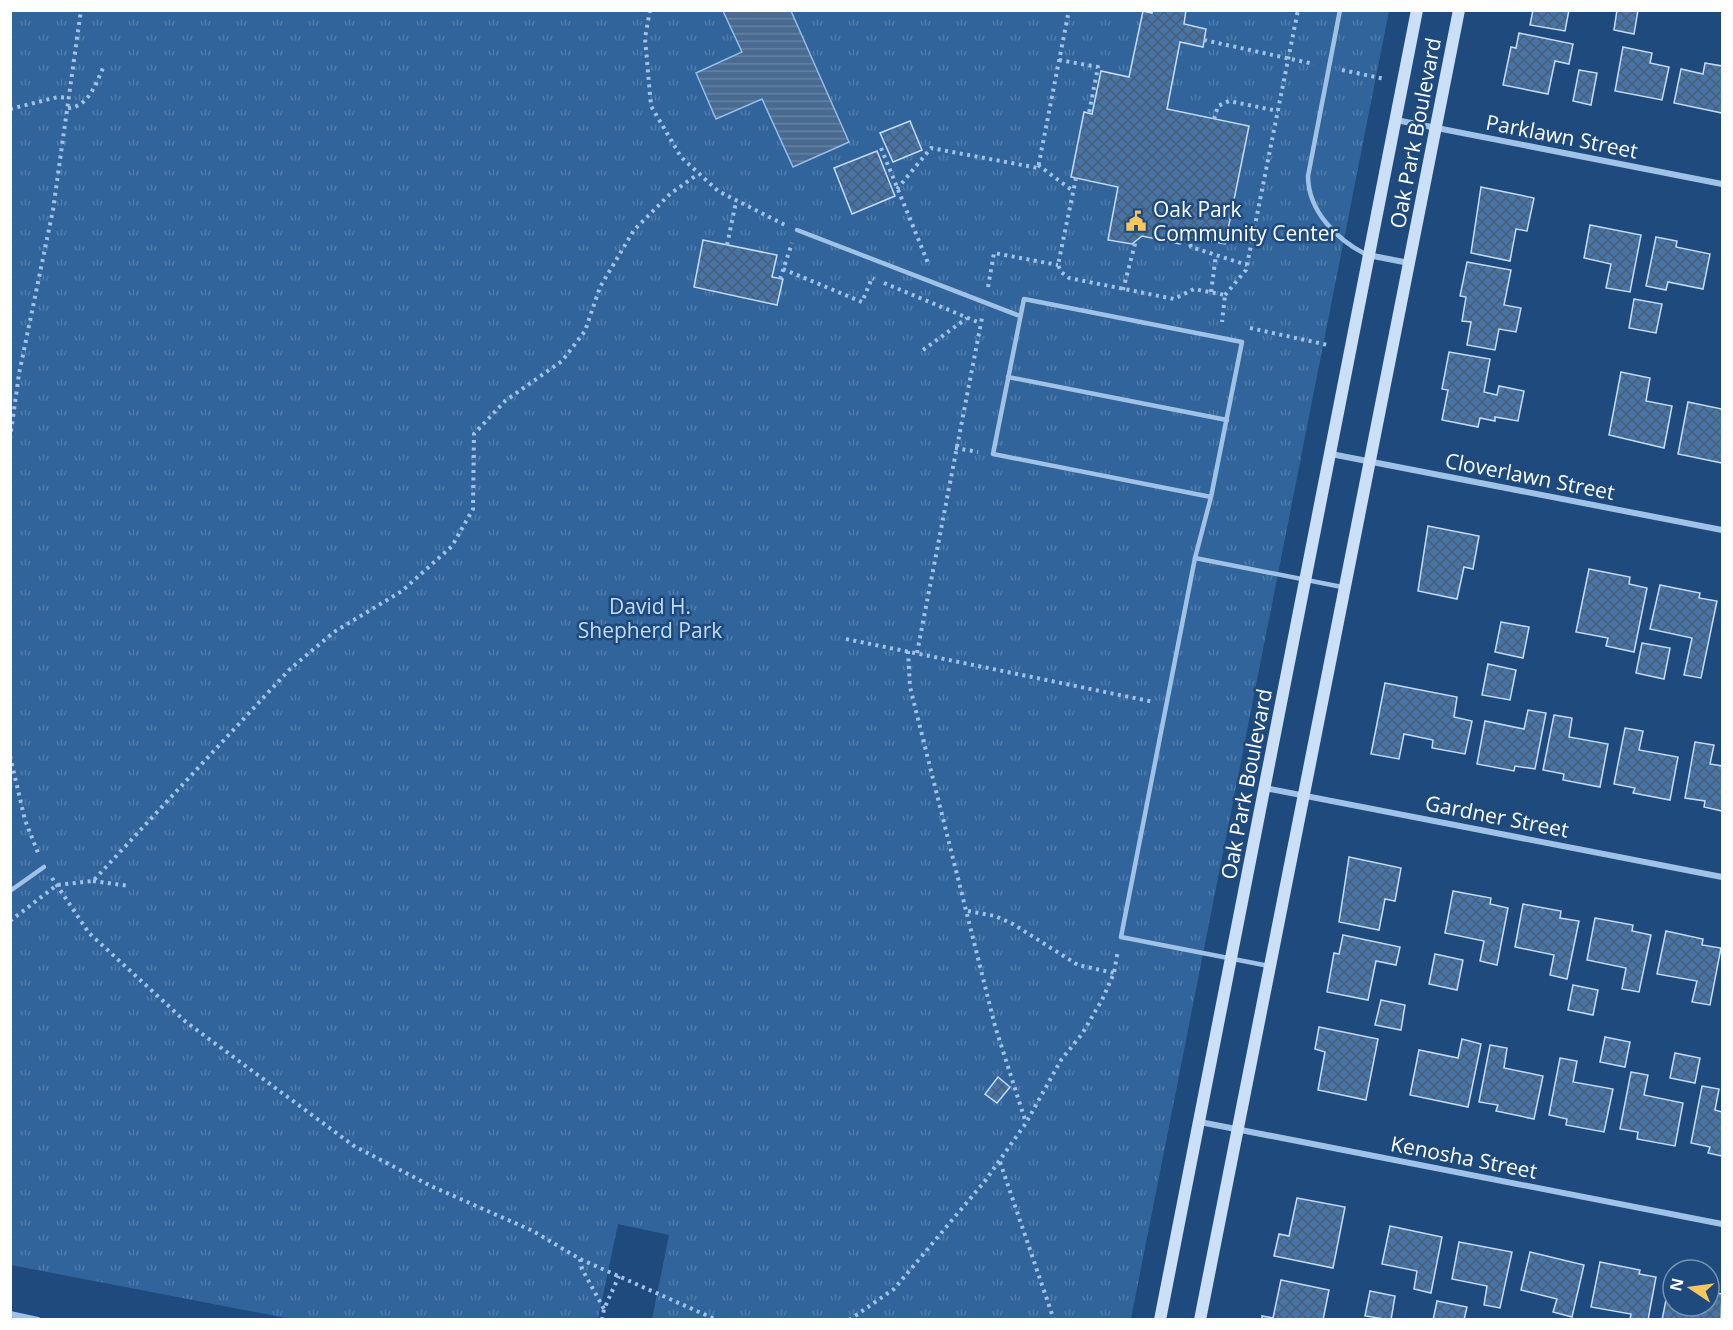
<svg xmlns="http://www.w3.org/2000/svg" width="1733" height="1330" font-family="'Open Sans',sans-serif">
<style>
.park{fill:url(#park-tufts)}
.water{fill:url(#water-rules);stroke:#94bde9;stroke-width:1.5}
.building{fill:url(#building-cross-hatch);stroke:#c4dcf6;stroke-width:1.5}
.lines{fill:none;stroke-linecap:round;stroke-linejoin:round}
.path{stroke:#a0c2e7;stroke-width:4;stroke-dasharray:3 4.5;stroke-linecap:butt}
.lane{stroke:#a0c2e7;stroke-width:4.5}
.street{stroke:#a0c2e7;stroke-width:6}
.secondary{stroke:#cbdff6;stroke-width:12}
.labels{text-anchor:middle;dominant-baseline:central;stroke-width:5;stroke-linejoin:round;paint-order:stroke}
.street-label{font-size:21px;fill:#fff;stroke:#1e4a7d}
.poi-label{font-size:21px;fill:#fff;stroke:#1e4a7d;text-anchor:start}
.park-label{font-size:21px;fill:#c4dcf6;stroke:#1e4a7d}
</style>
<defs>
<pattern id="park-tufts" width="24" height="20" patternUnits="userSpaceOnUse" patternTransform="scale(1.5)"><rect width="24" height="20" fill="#31649b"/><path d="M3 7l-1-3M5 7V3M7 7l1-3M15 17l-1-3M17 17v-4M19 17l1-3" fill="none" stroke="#507baa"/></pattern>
<pattern id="water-rules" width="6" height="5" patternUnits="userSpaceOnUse" patternTransform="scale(1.5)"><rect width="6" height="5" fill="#4a6b91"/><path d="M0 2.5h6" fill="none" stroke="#6581a2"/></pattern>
<pattern id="building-cross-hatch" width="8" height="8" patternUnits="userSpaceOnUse" patternTransform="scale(1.5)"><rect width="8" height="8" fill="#4674a7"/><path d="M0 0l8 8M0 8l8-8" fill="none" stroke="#495e75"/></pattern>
</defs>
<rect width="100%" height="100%" fill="#1e4a7d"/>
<polygon class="park" points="10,11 1389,11 1131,1319 652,1319 669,1235 618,1224 598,1319 291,1319 11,1265"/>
<polygon class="water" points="723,11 791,11 849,142 793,167 762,99 716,119 696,73 742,52"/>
<g class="building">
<polygon points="1153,10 1186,10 1184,24 1206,29 1203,47 1180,42 1167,109 1249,126 1225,244 1188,237 1180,244 1142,236 1132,244 1108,240 1118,187 1071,177 1084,112 1092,114 1101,71 1129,77 1143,11 1152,13"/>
<polygon points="1533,10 1569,10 1565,31 1530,25"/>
<polygon points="1617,10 1638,10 1634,34 1614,30"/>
<polygon points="1519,33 1573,44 1569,64 1555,61 1548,94 1503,85 1511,47 1516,48"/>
<polygon points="1623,47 1652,53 1650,63 1669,67 1662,100 1615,91"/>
<polygon points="1705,63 1722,66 1722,113 1674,103 1681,69 1703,74"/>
<polygon points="1579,70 1597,73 1591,105 1573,101"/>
<polygon points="910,121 922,150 893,162 880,133"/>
<polygon points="877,151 895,196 852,214 834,168"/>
<polygon points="1481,187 1534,198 1527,231 1516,229 1510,261 1471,253"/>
<polygon points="1590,225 1641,235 1630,292 1606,288 1611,264 1584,258"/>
<polygon points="1656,237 1677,241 1676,247 1710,254 1703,289 1668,282 1666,290 1646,286"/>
<polygon points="703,240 777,255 772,277 783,279 777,305 694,287"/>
<polygon points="1467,262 1511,270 1504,305 1521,308 1516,332 1499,329 1495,350 1467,345 1471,322 1462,321 1466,297 1460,296"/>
<polygon points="1634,299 1662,304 1656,333 1629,328"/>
<polygon points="1449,352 1490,359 1484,392 1497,395 1499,386 1524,391 1518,421 1495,417 1495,421 1480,418 1478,427 1442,420 1448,390 1442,389"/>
<polygon points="1621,372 1650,378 1646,401 1672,406 1664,448 1609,435"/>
<polygon points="1688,402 1722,409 1722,463 1678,454"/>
<polygon points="1428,526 1479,536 1473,569 1464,567 1457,599 1418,591"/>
<polygon points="1589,569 1630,577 1629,584 1647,588 1634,652 1606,646 1608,638 1576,632"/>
<polygon points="1660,585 1700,593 1699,598 1717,601 1701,678 1684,675 1692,638 1650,629"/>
<polygon points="1501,622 1529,627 1523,658 1495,652"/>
<polygon points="1642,643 1670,648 1664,679 1636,673"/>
<polygon points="1488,664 1516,670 1510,700 1482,695"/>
<polygon points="1385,683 1457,697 1454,717 1472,721 1465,754 1432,748 1433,740 1404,734 1399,759 1371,754"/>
<polygon points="1528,710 1546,713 1535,769 1515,766 1514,771 1477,764 1485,721 1524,729"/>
<polygon points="1554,715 1572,718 1569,737 1608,744 1600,787 1563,780 1564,774 1543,770"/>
<polygon points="1625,728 1643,731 1639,750 1678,757 1670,800 1633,793 1635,788 1614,784"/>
<polygon points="1695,742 1714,745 1710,764 1722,766 1722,811 1704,807 1705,801 1685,798"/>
<polygon points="1349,857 1401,868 1395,901 1385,899 1379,930 1339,922"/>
<polygon points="1453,891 1491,898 1490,904 1508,908 1497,965 1480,961 1484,941 1445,933"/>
<polygon points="1523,904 1561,911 1560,918 1579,921 1567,979 1550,975 1554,955 1515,947"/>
<polygon points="1595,918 1633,925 1632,931 1651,935 1639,992 1622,989 1626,968 1587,960"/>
<polygon points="1666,931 1703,939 1702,945 1721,948 1710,1005 1692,1002 1697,981 1657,974"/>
<polygon points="1343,935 1400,947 1396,965 1376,961 1368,1000 1327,992 1334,953 1339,954"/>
<polygon points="1435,954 1463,960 1457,990 1429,984"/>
<polygon points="1573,985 1598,990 1593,1015 1568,1010"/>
<polygon points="1381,1000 1405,1005 1401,1030 1375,1025"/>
<polygon points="1319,1027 1378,1039 1366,1100 1318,1090 1325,1052 1315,1049"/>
<polygon points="1605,1037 1630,1042 1625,1067 1600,1062"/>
<polygon points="1462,1039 1481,1044 1468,1107 1410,1095 1419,1050 1458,1058"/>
<polygon points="1490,1045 1507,1048 1504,1068 1543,1076 1534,1119 1496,1111 1498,1105 1479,1102"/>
<polygon points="1675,1053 1700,1058 1695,1083 1670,1078"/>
<polygon points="1560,1058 1577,1061 1573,1082 1613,1089 1604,1132 1566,1125 1567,1119 1549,1115"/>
<polygon points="1631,1072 1648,1075 1644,1095 1683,1103 1675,1146 1637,1139 1638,1132 1620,1129"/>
<polygon points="998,1077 1010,1087 997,1103 985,1094"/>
<polygon points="1702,1086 1719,1089 1715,1110 1722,1112 1722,1156 1708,1153 1710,1147 1691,1143"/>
<polygon points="1297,1198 1345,1207 1333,1268 1274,1256 1279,1234 1289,1236"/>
<polygon points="1390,1226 1442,1237 1431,1293 1414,1289 1417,1271 1382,1264"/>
<polygon points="1459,1242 1512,1252 1500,1308 1484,1305 1487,1286 1452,1279"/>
<polygon points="1530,1252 1584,1265 1572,1317 1553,1312 1557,1299 1521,1290"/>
<polygon points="1600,1262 1640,1270 1639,1274 1656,1277 1648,1320 1630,1320 1631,1314 1591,1307"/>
<polygon points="1281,1280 1329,1290 1323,1320 1262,1320 1262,1316 1273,1318"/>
<polygon points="1670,1280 1673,1281 1673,1306 1709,1306 1709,1292 1722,1294 1721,1320 1662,1320"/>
<polygon points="1370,1291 1395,1296 1391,1320 1365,1316"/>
<polygon points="1437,1301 1467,1307 1464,1320 1433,1320"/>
</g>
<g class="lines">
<g class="path">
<polyline points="650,10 645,38 651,106 681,157 718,191 785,225"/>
<polyline points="1204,40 1314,64"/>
<polyline points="1059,60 1098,67 1089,113"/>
<polyline points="1342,70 1385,79"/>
<path d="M 68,108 C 88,107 96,84 103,68"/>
<polyline points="10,109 58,97 69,98"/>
<polyline points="1214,119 1218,106 1229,101 1278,111"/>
<polyline points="881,148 928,263"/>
<polyline points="1038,165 1073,191"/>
<polyline points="1076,178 1058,265 1061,272 1069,278 1174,299 1194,289 1225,295 1222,322"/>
<polyline points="897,189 931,148 1038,168 1069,10"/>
<polyline points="1188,237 1191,247 1247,265"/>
<polyline points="727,245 736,202"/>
<polyline points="783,269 862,302 872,278 874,279"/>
<polyline points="780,279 792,243"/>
<polyline points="884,283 980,323"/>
<polyline points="988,287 994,253 1058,265"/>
<polyline points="1123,290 1136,240"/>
<polyline points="1211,292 1216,255"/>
<polyline points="1225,295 1246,270 1298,10"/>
<polyline points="1250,328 1328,345"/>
<polyline points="923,350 967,318"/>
<polyline points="10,439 19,374 53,210 81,10"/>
<polyline points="955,448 978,452"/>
<polyline points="846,639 1154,702"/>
<polyline points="908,651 910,687 995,1026 1026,1123"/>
<polyline points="917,653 982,318"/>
<polyline points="10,756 25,820 38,853"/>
<polyline points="52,878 89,933 186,1022 354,1146 431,1186 533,1231 580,1259 717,1320"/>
<polyline points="93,881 130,886"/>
<polyline points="968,911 995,916 1013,924 1078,965 1114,973"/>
<polyline points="10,921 57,885 93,881 290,669 334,632 402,591 452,546 473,509 474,434 505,401 562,361 585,331 600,287 634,230 670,194 698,174"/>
<polyline points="1000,1162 1054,1320"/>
<polyline points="580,1259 582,1269 604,1309"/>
<polyline points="602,1320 604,1309 619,1276"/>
<polyline points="849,1320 894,1289 985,1181 1026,1123 1061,1060 1082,1034 1102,1000 1114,973 1118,950"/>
</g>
<g class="lane">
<path d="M 1340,10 L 1308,176 C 1308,211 1337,240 1367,255"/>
<polyline points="797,230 1020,316"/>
<polyline points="1008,377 1227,420"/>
<polyline points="1211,497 993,454 1024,299 1242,342 1211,497 1195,558 1121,937 1269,966"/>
<polyline points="1195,558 1342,587"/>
<polyline points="10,891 44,867"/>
</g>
<g class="street">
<polyline points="1396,120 1722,184"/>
<polyline points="1368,255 1409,263"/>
<polyline points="1331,454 1722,530"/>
<polyline points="1265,788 1722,877"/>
<polyline points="1200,1122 1722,1224"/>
<polyline points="10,1314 38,1320"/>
</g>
<g class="secondary">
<polyline points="1160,1320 1417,10"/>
<polyline points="1200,1320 1459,10"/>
</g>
</g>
<defs>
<g id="civic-bare" transform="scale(1.62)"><path d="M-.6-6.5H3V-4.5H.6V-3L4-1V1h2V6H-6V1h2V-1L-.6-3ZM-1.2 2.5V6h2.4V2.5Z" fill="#f6c75f" stroke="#1e4a7d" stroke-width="2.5" paint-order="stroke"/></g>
</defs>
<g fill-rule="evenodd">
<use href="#civic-bare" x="1136" y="221"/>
</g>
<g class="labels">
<g class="street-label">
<text transform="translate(1415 133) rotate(-79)">Oak Park Boulevard</text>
<text transform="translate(1562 136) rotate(11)">Parklawn Street</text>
<text transform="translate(1530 476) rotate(11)">Cloverlawn Street</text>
<text transform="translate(1246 784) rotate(-79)">Oak Park Boulevard</text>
<text transform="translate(1497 816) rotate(11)">Gardner Street</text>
<text transform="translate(1464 1157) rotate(11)">Kenosha Street</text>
</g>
<g class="poi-label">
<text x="1153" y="209">Oak Park<tspan x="1153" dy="24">Community Center</tspan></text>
</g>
<g class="park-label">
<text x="650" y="606">David H.<tspan x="650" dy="24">Shepherd Park</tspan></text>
</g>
</g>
<rect width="1733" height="1330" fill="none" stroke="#ffffff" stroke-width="24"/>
<g transform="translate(1691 1288) rotate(283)"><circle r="28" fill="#1e4a7d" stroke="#7892b1" stroke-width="1.5"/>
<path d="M0-4.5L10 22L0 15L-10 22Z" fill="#f6c75f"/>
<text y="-9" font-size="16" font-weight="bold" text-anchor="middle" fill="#ffffff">N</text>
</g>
</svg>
